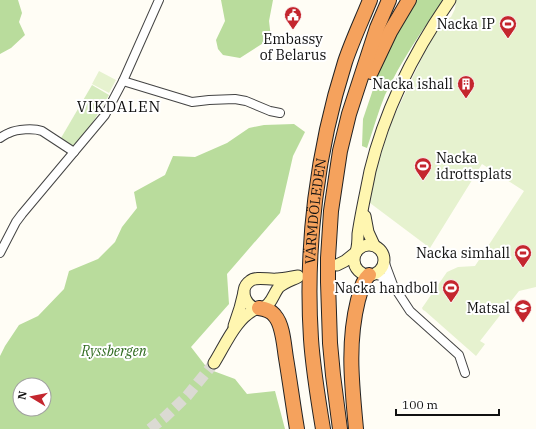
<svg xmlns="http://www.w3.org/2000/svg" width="536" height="429" font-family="'IBM Plex Serif',serif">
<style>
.green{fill:#d5ebbd}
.forest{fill:#b9dc9c;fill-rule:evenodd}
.pitch{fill:#e6f2cf}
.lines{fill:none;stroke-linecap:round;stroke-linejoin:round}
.secondary-tunnel{stroke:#dbdad3;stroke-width:11;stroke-dasharray:11 5.5;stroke-linecap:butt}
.street-casing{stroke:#444;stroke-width:10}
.secondary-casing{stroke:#333;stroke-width:13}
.highway-casing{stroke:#222;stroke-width:16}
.street{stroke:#fff;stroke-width:8}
.secondary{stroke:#fff6b0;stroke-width:11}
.highway{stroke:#f5a25d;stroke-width:14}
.labels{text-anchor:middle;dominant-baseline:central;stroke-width:4;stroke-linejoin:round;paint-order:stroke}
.poi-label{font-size:14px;fill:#111;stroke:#fff;text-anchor:end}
.street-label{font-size:14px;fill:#111;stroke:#fff}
.park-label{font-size:14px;font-style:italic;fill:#2f6b1f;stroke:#fff}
.neighbourhood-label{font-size:15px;letter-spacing:1px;fill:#111;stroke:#fff}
</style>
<rect width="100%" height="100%" fill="#fffdf5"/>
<polygon class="green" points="92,85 109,95 90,127 75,145 71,146 61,138"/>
<g class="forest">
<polygon points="0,0 18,0 22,13 19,22 25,35 11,48 0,54"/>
<polygon points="221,0 273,0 269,21 271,38 240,58 223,55 218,49 216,40 225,21"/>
<path d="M 417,0 L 444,0 C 422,30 401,61 385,95 C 378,112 373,130 367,148 L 362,146 L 363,119 L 385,54 L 398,28 Z"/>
<path d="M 294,124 L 305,132 L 293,156 L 280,213 L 227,274 L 229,304 L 191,347 L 208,369 L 235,379 L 247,394 L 275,391 L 285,429 L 0,429 L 0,356 L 5,346 L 19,325 L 38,316 L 64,289 L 69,271 L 98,259 L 115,242 L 122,227 L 137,208 L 134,192 L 165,175 L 173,156 L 195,157 L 227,143 L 249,128 L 264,125 ZM 20,385 L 44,385 L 44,409 L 20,409 Z"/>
</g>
<g class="pitch">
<polygon points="456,0 536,0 536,287 519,291 480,341 485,344 476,356 425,311 423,310 422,308 447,272 458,267 475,266 524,191 482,164 430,248 370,203 376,170 391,123 429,43 441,22 451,17 455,9"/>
<polygon points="99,71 116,80 109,93 92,84"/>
</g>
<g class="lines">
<polyline class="secondary-tunnel" points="150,429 165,417 187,396 214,363"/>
<g class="street-casing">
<g id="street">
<polyline points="123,81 192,102 209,100 235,99 246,101 270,111 280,113"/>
<path d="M 0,138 C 3,136 6,134 9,133 C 17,129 34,128 42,131 L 74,152"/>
<polyline points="0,253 16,222 22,214 105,115 123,81 159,0"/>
<polyline points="384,260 387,269 393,285 410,311 459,355 465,373"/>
<polyline points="374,274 383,277 392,285"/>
</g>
</g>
<g class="secondary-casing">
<g id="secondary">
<polyline points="365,216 368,232 374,245"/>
<circle cx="369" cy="260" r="15"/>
<path d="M 356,252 C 358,246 358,240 358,234 C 361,213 366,192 370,171 C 385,109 414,52 450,0"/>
<polyline points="337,265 345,261 355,253"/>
<path d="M 298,277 C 292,280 285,282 279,287 C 273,294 272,305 262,308 C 247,311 237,290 250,281 C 256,276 269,280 277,279 C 284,279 291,277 298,276"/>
<polyline points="234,326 240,308 244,292"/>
<path d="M 214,363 C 226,344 236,317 258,308"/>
</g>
</g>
<g class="highway-casing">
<g id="highway">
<polyline points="371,72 390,32 409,0"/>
<path d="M 259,308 C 265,309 271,310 275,316 C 283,325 284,346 286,358 C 290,382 293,405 297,429"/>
<path id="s1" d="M 323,429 C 318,399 313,369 311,339 C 305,247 317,150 345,62 C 352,41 362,20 370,0"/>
<polyline points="340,429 333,375 330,343 328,282 328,258 331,211 340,151 349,114 377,28 389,0"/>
<path d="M 356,429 C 352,385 347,344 358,300 C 361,291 362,281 369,275"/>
</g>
</g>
<use href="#street" class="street"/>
<use href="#secondary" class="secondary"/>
<use href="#highway" class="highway"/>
</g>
<defs>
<g id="civic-pin" transform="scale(0.9)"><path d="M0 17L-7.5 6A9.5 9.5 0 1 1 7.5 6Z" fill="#c4262e" stroke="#fff"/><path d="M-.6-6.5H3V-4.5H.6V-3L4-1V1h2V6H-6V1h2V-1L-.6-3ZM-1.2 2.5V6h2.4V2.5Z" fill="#fff"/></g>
<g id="stadium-pin" transform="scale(0.9)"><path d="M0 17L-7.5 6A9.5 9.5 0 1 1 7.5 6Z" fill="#c4262e" stroke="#fff"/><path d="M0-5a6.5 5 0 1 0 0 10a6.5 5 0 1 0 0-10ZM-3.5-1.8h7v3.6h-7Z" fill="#fff"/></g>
<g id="building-pin" transform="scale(0.9)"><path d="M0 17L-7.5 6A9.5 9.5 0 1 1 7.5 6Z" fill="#c4262e" stroke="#fff"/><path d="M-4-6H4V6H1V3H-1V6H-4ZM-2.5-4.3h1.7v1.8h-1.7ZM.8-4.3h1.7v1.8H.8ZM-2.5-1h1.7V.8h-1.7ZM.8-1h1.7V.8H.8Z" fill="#fff"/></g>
<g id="school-pin" transform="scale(0.9)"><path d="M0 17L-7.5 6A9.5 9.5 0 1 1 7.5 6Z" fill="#c4262e" stroke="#fff"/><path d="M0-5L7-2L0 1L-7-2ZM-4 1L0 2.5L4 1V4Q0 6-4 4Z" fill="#fff"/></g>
</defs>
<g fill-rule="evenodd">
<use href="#civic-pin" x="293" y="15"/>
<use href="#stadium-pin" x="508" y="24"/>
<use href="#building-pin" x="466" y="84"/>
<use href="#stadium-pin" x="423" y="166"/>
<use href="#stadium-pin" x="523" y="253"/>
<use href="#stadium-pin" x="451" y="288"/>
<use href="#school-pin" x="523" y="308"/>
</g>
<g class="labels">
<g class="poi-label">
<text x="495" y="24">Nacka IP</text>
<text x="293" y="39" text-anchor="middle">Embassy<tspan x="293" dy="16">of Belarus</tspan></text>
<text x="453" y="84">Nacka ishall</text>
<text x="436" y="158" text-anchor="start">Nacka<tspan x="436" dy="16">idrottsplats</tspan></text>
<text x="510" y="253">Nacka simhall</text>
<text x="438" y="288">Nacka handboll</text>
<text x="510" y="308">Matsal</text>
</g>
<g class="street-label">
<text stroke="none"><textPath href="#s1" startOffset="219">VÄRMDÖLEDEN</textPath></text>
</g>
<g class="park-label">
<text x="114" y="351">Ryssbergen</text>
</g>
<g class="neighbourhood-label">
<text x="119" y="106">VIKDALEN</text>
</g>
</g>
<g transform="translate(32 397) rotate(280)"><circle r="19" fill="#ffffff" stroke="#a0a0a0"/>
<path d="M0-3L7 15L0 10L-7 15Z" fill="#c4262e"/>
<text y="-6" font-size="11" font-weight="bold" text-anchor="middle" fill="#111111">N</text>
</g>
<path d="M396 409v6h103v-6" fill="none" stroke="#111111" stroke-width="2"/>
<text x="402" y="409" font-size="12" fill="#111111" stroke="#ffffff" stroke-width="3" paint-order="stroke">100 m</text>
</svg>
